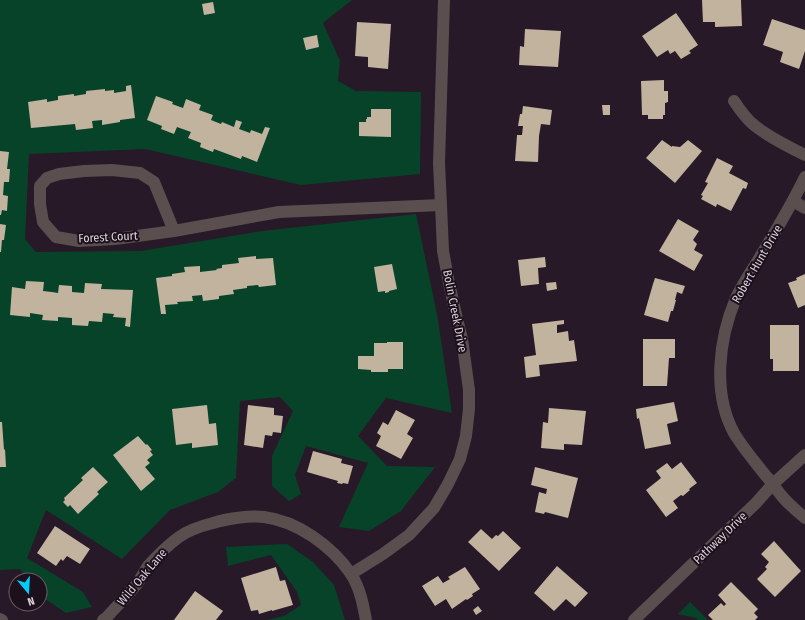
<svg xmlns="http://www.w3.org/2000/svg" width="805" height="620" font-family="'Fira Sans Condensed',sans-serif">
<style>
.green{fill:#074329}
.building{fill:#c2b39e}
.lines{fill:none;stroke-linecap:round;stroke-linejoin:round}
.street{stroke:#5a4e4e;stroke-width:12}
.labels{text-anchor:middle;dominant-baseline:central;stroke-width:4;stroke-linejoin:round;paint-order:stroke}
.street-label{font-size:12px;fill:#dad0d9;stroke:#1d101d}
</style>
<rect width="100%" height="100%" fill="#271927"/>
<g class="green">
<polygon points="0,0 352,0 323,23 340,61 338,81 356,91 421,92 420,174 301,185 145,149 29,154 25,239 36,252 141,251 262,231 416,214 437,314 452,413 386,398 358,436 387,466 435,467 401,511 369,531 339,527 368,463 306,446 295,475 301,494 289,501 272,486 272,456 293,411 280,397 240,401 236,478 218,492 170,510 122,559 46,510 27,558 83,592 92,607 66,613 42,597 40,594 40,580 29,580 20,569 0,570"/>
<polygon points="287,544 313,562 334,585 345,620 267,620 284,616 301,605 297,592 271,555 228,566 226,547"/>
<polygon points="690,602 708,620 698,620 696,618 678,614"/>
</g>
<g class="building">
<polygon points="702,0 741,0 742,26 715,27 715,22 703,22"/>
<polygon points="213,2 215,13 204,15 202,4"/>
<polygon points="676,13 698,45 689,51 691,53 681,59 675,51 670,54 668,50 657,57 642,36"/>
<polygon points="772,19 805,30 805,51 799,69 780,62 783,52 763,45"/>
<polygon points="357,22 391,24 388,69 368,67 368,57 355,56"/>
<polygon points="525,29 561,31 558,67 519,65 520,46 524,47"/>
<polygon points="317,35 319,47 306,50 303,38"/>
<polygon points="664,80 664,91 668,91 668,102 665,103 665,115 663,115 663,119 648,119 648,115 642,115 641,81"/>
<polygon points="131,85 135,118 120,120 120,122 102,125 102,120 92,121 93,128 76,130 75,124 31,128 28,102 47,99 47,102 58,100 58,96 74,94 74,96 86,94 86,91 105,89 105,91 114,90 114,93 126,91 126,86"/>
<polygon points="156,96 173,102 172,104 183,108 186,99 201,105 199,110 213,115 211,120 221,124 222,122 234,127 236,120 242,122 239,129 250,133 251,130 262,134 265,127 270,128 257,162 242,156 241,159 214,149 213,152 200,147 201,143 188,138 191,132 177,127 174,134 161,129 162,126 147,120"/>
<polygon points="602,105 610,105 610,115 603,115"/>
<polygon points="523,106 552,110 550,125 541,124 539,136 538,162 515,161 517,135 522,135 523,126 518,126 520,114 522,114"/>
<polygon points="371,109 391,109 391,137 359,136 359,122 366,122 366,119 367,119 367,117 371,117"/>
<polygon points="662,140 672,147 672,146 680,147 688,140 702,151 675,183 646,158"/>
<polygon points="0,151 9,152 7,169 10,169 9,182 4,182 3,195 8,196 7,211 2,210 1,215 0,215"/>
<polygon points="717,158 733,166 729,173 748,183 746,189 743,188 731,211 717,204 716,207 701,199 703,196 701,195 708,183 705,182"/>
<polygon points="678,219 699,231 693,240 697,244 694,250 703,255 694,271 659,251"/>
<polygon points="0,224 6,225 4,240 2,240 1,252 0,252"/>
<polygon points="256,256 256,259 273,258 276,285 259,287 258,285 247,286 247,288 233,290 234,294 219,296 219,299 203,301 202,295 192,296 193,301 177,302 178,304 165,305 166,314 161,314 156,278 172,276 172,274 185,272 184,267 200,266 200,272 217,270 216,269 222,268 222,265 239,263 238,258"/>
<polygon points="545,257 546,267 538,268 539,284 521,286 518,260"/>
<polygon points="392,264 397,289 389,291 389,292 385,293 385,291 378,292 374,267"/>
<polygon points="805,274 805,305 798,308 788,283 797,280 796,278"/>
<polygon points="655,278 685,286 682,294 677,292 675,300 676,300 673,311 671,311 668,322 644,315 653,284"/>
<polygon points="26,281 44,282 43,291 52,292 58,293 59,285 72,286 72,292 84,293 85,283 102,284 101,289 133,290 130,327 125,326 126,318 113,317 114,314 103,313 102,322 89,321 88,326 72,325 72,318 58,317 58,321 42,320 43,315 30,313 30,317 10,315 12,287 25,289"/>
<polygon points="556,282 557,289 547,291 546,283"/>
<polygon points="564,320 564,324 557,325 557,333 568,331 569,341 574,340 577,361 539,365 540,376 526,378 524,357 536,355 532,324"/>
<polygon points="770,325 799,325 799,371 773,371 773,359 770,359"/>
<polygon points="643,339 675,339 675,358 669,358 667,386 643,386"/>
<polygon points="387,342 403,342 403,369 388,369 388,372 371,372 371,370 358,369 358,356 374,356 374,343 387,343"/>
<polygon points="674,402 678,421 667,424 671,444 645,449 639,418 637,419 636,409"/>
<polygon points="207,405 209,424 216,423 218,445 192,448 192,443 176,445 172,409"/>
<polygon points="248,405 274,408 274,415 283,416 281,433 273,432 272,436 265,435 263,448 244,445"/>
<polygon points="549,408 586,411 582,445 564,444 564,450 541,448 543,422 548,423"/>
<polygon points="396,410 415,420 407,434 413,438 401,459 376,446 381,436 377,433 383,422 388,425"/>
<polygon points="0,422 2,422 4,450 5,449 6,467 0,467"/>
<polygon points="138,436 146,445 147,444 152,450 150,451 153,455 147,460 150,463 145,467 155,479 141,491 113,455"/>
<polygon points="313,451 342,459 341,463 353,466 348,484 343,483 342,484 337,483 338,481 307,472"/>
<polygon points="681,462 697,483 689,489 690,490 683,496 681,495 673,501 678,508 666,517 646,490 661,478 656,471 667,463 672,469"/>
<polygon points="93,467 108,482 97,492 99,494 78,514 70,505 68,507 63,502 65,500 64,498 83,480 81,478"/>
<polygon points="535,467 578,478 568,518 545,512 544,514 535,512 539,492 546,494 547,489 531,485"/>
<polygon points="55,526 90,549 80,564 67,556 63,561 61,559 56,566 37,553"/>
<polygon points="481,529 492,539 496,535 498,536 503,531 521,548 499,571 468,542"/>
<polygon points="774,541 801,571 775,597 757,579 767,569 765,567 769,562 761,554"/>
<polygon points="557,566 588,593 575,607 566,599 554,611 534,593"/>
<polygon points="276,567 280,581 285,580 293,605 272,611 272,610 259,614 258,610 251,611 241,578"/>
<polygon points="465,567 480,589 472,594 473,596 467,600 466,599 452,609 446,599 435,606 422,586 438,576 443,583 450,579 448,577"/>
<polygon points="731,582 758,609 754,613 758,617 755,620 713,620 708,615 721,603 724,606 726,604 718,595"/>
<polygon points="195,591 223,611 216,620 174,620"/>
<polygon points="478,606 482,611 476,615 473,610"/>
</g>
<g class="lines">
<g class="street">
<path d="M 734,101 C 740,110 746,119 754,125 C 767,136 789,147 805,155"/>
<path d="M 805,177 C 791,206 774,234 757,262 C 750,273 742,285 736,298 C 719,338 712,393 734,433 C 743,448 755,462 766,476 C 772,482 776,489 781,495 C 788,504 797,511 805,518"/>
<polyline points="793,201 805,208"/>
<polyline points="174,231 154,182 140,173 112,170 84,171 59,174 47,178 40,186 40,204 43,222 56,237 79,241 115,239 174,231 279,212 441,205"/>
<polyline points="351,574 383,554 409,535 434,508 448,484 460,459 466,436 469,409 469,390 462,339 457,319 449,283 443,251 441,205 439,163 444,0"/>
<polyline points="0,619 2,620"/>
<path d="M 103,620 L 106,618 C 116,607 127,596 137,584 C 141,578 144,572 148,566 C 157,556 168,545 179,537 C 189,530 201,526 213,523 C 226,519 250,515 264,517 C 297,521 332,546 351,574 C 360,588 363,604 366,620"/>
<polyline points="634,620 756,503 773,484 805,455"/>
</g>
</g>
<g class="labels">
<g class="street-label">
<text transform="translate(108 237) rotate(-3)">Forest Court</text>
<text transform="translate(757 264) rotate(-60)">Robert Hunt Drive</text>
<text transform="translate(455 311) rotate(79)">Bolin Creek Drive</text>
<text transform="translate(720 538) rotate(-44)">Pathway Drive</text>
<text transform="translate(142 577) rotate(-50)">Wild Oak Lane</text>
</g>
</g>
<g transform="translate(28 592) rotate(162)"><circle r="19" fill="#1d101d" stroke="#695d68"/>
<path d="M0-3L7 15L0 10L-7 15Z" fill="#00cbf9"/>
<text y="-6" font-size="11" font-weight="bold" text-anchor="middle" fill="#dad0d9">N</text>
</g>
</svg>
